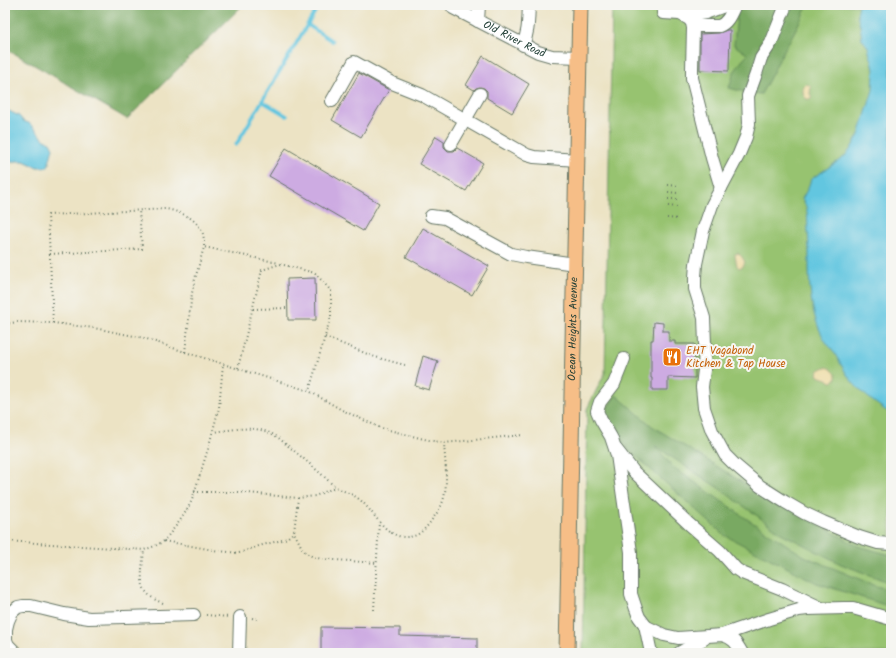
<svg xmlns="http://www.w3.org/2000/svg" width="896" height="658" font-family="Kalam,sans-serif">
<style>
.green{fill:#97c370;stroke:#5b8052}
.forest{fill:#79a962;stroke:#4c734b}
.sand{fill:#eeda9e;stroke:#868c69}
.water{fill:#62c6e0;stroke:#40828a}
.lines{fill:none;stroke-linecap:round;stroke-linejoin:round}
.stream{stroke:#62c6e0;stroke-width:3.5}
.building{fill:#cdabe2}
.minor-casing{stroke:#677766;stroke-width:14}
.major-casing{stroke:#677766;stroke-width:17}
.path{stroke:#677766;stroke-width:2;stroke-dasharray:1 3;stroke-linecap:butt}
.minor{stroke:#fff;stroke-width:12}
.major{stroke:#f6be87;stroke-width:15}
.labels{text-anchor:middle;dominant-baseline:central;stroke-width:4;stroke-linejoin:round;paint-order:stroke}
.street-label{font-size:11px;fill:#1f3d34;stroke:#f6f6f2}
.food-label{font-size:11px;fill:#c56008;stroke:#f6f6f2;text-anchor:start}
</style>
<rect width="100%" height="100%" fill="#f6f6f2"/>
<filter id="ink" filterUnits="userSpaceOnUse"><feTurbulence type="fractalNoise" baseFrequency=".025" numOctaves="2"/><feDisplacementMap in="SourceGraphic" scale="8" xChannelSelector="R" yChannelSelector="G"/><feConvolveMatrix kernelMatrix="1 2 1 2 8 2 1 2 1" color-interpolation-filters="sRGB"/></filter>
<filter id="wash" filterUnits="userSpaceOnUse"><feTurbulence type="fractalNoise" baseFrequency=".012" numOctaves="4" result="noise"/><feDisplacementMap in="SourceGraphic" scale="16" xChannelSelector="R" yChannelSelector="G"/><feGaussianBlur stdDeviation="0.9" result="paint"/><feColorMatrix in="noise" values="0 0 0 0 0 0 0 0 0 0 0 0 0 0 0 0 0 1.4 0 .05"/><feComposite in="paint" operator="in"/></filter>
<g filter="url(#wash)">
<rect width="100%" height="100%" fill="#ece3c4"/>
<polygon class="green" points="612,5 891,5 891,653 583,653 587,409 605,373"/>
<g class="forest">
<polygon points="5,5 243,5 127,119 5,48"/>
<path d="M 738,5 L 808,5 C 800,21 792,37 783,52 C 776,66 769,80 761,94 L 745,92 L 729,88 L 734,72 L 747,54 L 734,45 Z"/>
<polygon points="616,395 652,426 750,487 858,546 891,555 891,583 841,564 781,533 720,489 655,446 673,467 744,517 804,556 876,586 891,590 891,607 817,583 724,535 629,450 604,413"/>
</g>
<g class="sand">
<polygon points="806,84 809,85 811,87 810,94 812,97 810,100 805,98 803,93 803,87"/>
<polygon points="738,253 742,257 745,262 743,266 739,268 737,266 735,256 735,254"/>
<polygon points="825,367 830,368 836,374 836,378 833,382 831,382 827,379 818,376 817,374 819,370"/>
</g>
<g class="water">
<path d="M 859,5 L 891,5 L 891,414 C 875,403 856,390 846,373 C 841,365 837,357 832,349 C 830,347 828,345 826,342 C 812,320 809,291 809,265 C 809,254 809,243 808,232 C 807,220 809,209 802,199 L 808,188 L 811,179 L 843,158 L 850,150 L 859,135 L 873,90 L 874,70 L 872,60 L 870,56 L 868,47 L 862,39 L 860,25 L 858,19 L 857,14 Z"/>
<polygon points="5,109 19,116 23,121 29,123 45,140 50,142 53,148 48,167 37,167 24,161 16,161 12,162 5,162"/>
</g>
<g class="lines">
<g class="stream">
<polyline points="308,25 332,41"/>
<polyline points="262,101 287,116"/>
<polyline points="236,145 319,5"/>
</g>
</g>
<g id="blocks">
<g class="building">
<polygon points="727,30 730,30 729,71 700,70 700,34 719,33"/>
<polygon points="483,56 529,84 512,113 487,98 487,91 484,88 480,87 476,88 474,90 466,85"/>
<polygon points="359,73 389,90 361,137 332,120"/>
<polygon points="436,136 444,141 444,147 448,151 454,151 457,148 483,163 466,191 419,164"/>
<polygon points="286,148 379,203 363,231 269,176"/>
<polygon points="423,228 489,266 472,295 406,257"/>
<polygon points="315,278 316,320 288,320 287,279"/>
<polygon points="654,322 663,323 663,331 669,331 669,341 675,341 675,344 695,344 695,378 668,377 668,390 652,390 652,378 651,378 651,340 653,340"/>
<polygon points="423,356 438,361 429,390 415,386"/>
<polygon points="321,627 400,628 400,636 477,638 477,653 321,653"/>
</g>
</g>
</g>
<g filter="url(#ink)">
<use href="#blocks" fill-opacity="0" stroke="#677766" stroke-width="1"/>
<g class="lines">
<g class="minor-casing">
<g id="minor">
<polyline points="786,5 771,43 761,58 756,74 748,96 749,124 746,137 739,154 712,205 703,231 696,264 695,277 695,289 704,318 705,344 704,370 702,387 704,408 712,431 719,444 725,455 734,464 760,486 785,502 804,513 823,522 859,537 878,543 891,544"/>
<path id="s1" d="M 453,8 L 538,52 L 552,56 L 579,57"/>
<polyline points="663,13 680,14 689,19 692,23 693,28 692,69 692,78 712,158 721,188"/>
<polyline points="680,14 699,14 705,13 727,5"/>
<polyline points="478,21 479,5"/>
<path d="M 693,26 L 719,26 C 728,23 731,13 735,5"/>
<path d="M 523,45 C 529,30 528,21 529,5"/>
<polyline points="332,101 354,62 392,83 422,95 527,155 534,157 577,160"/>
<polyline points="451,144 480,94"/>
<polyline points="431,216 445,218 511,254 526,257 575,264"/>
<polyline points="624,359 614,384 600,402 597,411 601,420 611,437 617,455 631,552 631,594 636,609 639,617 645,625 651,653"/>
<polyline points="616,449 634,472 689,524 720,551 736,569 742,573 782,589 821,608"/>
<path d="M 645,626 L 664,635 L 678,638 L 722,635 C 733,637 737,644 742,653"/>
<polyline points="722,635 769,619 799,610 808,609 844,608 853,608 891,619"/>
<polyline points="16,653 8,645 6,640 6,629 8,621 12,612 18,607 23,606 31,606 64,614 89,618 194,615"/>
<polyline points="239,653 240,617"/>
<polyline points="679,653 704,639"/>
</g>
</g>
<g class="major-casing">
<g id="major">
<path id="s2" d="M 567,653 L 574,292 L 575,250 L 580,5"/>
</g>
</g>
<g class="path">
<polyline points="668,185 679,186"/>
<polyline points="668,192 678,193"/>
<polyline points="668,199 678,199"/>
<polyline points="668,206 678,207"/>
<polyline points="667,218 678,219"/>
<polyline points="50,254 142,249 139,210"/>
<polyline points="5,302 7,323"/>
<polyline points="253,309 288,308"/>
<path d="M 53,323 L 48,215 L 166,209 C 181,212 197,218 203,234 C 204,238 204,243 204,247"/>
<polyline points="5,324 17,322 53,323 94,328 144,338 185,352 309,391 342,410 381,428 424,439 444,443 523,435"/>
<polyline points="325,337 375,357 405,365"/>
<polyline points="185,352 192,293 195,279 204,247 279,263"/>
<polyline points="238,368 262,270 280,264 315,273 331,291 331,316 309,391"/>
<path d="M 213,432 C 231,430 252,425 270,433 C 276,435 282,441 287,445 C 298,454 309,463 320,473 C 325,477 330,483 336,487 C 344,492 352,493 360,500 C 375,512 385,539 409,537 C 418,536 423,531 429,524 C 433,518 439,511 442,504 C 449,485 445,463 444,443"/>
<polyline points="194,492 238,492 298,498 315,496 336,487"/>
<polyline points="298,498 294,532 302,548 306,553 313,557 322,559 377,563"/>
<polyline points="5,541 144,550"/>
<polyline points="164,541 219,551 239,553 259,546 282,540 287,538 294,532"/>
<path d="M 163,603 C 135,593 142,575 144,550 L 155,546 L 164,541 L 179,522 L 187,510 L 192,500 L 208,449 L 219,408 L 223,364"/>
<polyline points="374,610 379,522"/>
<polyline points="206,615 229,617"/>
<polyline points="252,618 258,619"/>
</g>
<use href="#minor" class="minor"/>
<use href="#major" class="major"/>
</g>
</g>
<defs>
<g id="restaurant-square" transform="scale(1)"><rect x="-9" y="-9" width="18" height="18" rx="4" fill="#e8710a" stroke="#f6f6f2"/><path d="M-5-6h1v4h1v-4h1v4h1v-4h1v5L-1.5 .5V6h-2V.5L-5-1ZM5-6V6H3V1.5H1.5Q1.5-4 5-6Z" fill="#fff"/></g>
</defs>
<g fill-rule="evenodd">
<use href="#restaurant-square" x="672" y="357"/>
</g>
<g class="labels">
<g class="street-label">
<text stroke="none"><textPath href="#s1" startOffset="69">Old River Road</textPath></text>
<text stroke="none"><textPath href="#s2" startOffset="324">Ocean Heights Avenue</textPath></text>
</g>
<g class="food-label">
<text x="686" y="351">EHT Vagabond<tspan x="686" dy="13">Kitchen &amp; Tap House</tspan></text>
</g>
</g>
<rect width="896" height="658" fill="none" stroke="#f6f6f2" stroke-width="20"/>
</svg>
